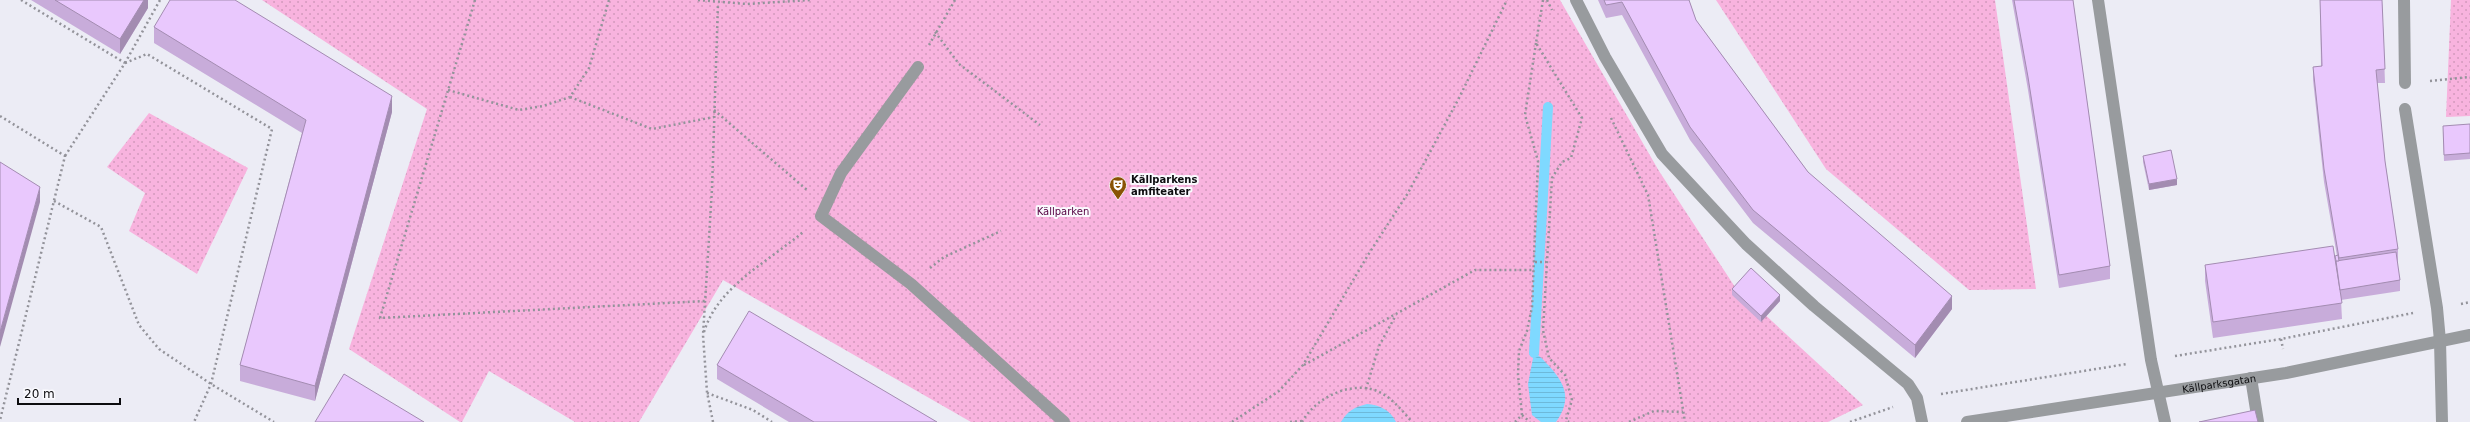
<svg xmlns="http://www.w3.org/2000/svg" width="2470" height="422" font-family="'DejaVu Sans',sans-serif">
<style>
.grass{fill:url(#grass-dots)}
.water{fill:url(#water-rules)}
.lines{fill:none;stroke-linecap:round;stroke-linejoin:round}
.stream{stroke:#7fd9ff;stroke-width:10}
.path{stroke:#93939a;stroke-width:2.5;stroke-dasharray:2 3;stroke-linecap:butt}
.minor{stroke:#989b9e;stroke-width:12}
.wall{fill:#c8acda}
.shaded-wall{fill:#a38cb1}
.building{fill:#e9c8fd;stroke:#a38cb1}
.labels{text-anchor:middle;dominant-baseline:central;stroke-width:4;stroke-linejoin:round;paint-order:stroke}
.poi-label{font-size:10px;font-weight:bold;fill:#0c0c0f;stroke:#fafafe;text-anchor:start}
.park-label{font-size:10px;fill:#550041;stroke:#fafafe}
.street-label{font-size:10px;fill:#0c0c0f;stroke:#fafafe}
</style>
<defs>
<pattern id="grass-dots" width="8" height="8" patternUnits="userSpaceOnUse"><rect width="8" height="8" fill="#f8b3de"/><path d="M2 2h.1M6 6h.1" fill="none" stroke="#d399bd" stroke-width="1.8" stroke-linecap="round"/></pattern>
<pattern id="water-rules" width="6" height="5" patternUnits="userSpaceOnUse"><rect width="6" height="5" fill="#7fd9ff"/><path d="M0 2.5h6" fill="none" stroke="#6db9d9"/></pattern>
</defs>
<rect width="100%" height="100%" fill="#ececf5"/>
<g class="grass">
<polygon points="262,0 1560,0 1659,171 1735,287 1863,405 1828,422 971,422 723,280 639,422 575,422 489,371 462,422 460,422 349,349 427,109"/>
<polygon points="1716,0 1995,0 2036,289 1969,290 1826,169"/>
<polygon points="2451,0 2470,0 2470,116 2446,117"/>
<polygon points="149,113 248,168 197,274 129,231 145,193 107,167"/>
</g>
<g class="water">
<path d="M 1534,353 C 1541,356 1545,362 1550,367 C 1567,386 1571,401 1556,422 L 1541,422 L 1532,415 L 1528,384 Z"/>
<path d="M 1367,404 C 1380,405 1390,410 1396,422 L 1341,422 C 1347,411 1355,407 1367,404 Z"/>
</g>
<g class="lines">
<polyline class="stream" points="1534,353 1548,107"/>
<g class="path">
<polyline points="21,0 125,63 65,156"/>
<polyline points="475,0 380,318 705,301"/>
<polyline points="698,0 747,4 810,0"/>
<polyline points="1543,0 1536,43 1582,118 1571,158 1562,162 1552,178 1543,330 1549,358 1565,375 1572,400 1566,420 1569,422"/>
<polyline points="1547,0 1552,10"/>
<polyline points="935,32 959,64 1040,125"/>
<polyline points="929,45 955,0"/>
<polyline points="125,63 147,54 272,129 211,384 194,422"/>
<polyline points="125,63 160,0"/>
<polyline points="2430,81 2470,77"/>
<polyline points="448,90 519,110 543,106 570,97 589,68 609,0"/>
<polyline points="570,97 652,129 714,117"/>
<polyline points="714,110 807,190"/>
<polyline points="0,116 65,156 0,420"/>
<polyline points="1611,118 1648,195 1685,422"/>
<polyline points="54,201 101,227 139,325 159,349 211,384 274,422"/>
<polyline points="1535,262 1546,262"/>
<polyline points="930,268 944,257 1001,231"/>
<polyline points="2461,304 2470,302"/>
<path d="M 704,332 C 718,286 768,262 803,232"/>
<polyline points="2281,339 2283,349"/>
<polyline points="2175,356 2281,339 2413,313"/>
<polyline points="1304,365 1475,270 1534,270"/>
<polyline points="1366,389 1379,346 1396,315"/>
<polyline points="707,393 753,410 772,422"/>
<polyline points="1941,394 2127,364"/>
<polyline points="1522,415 1518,375 1519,351 1527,331 1532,307 1538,161 1525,115 1536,43"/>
<polyline points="713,422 707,392 703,335 712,189 718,3"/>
<polyline points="1232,422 1279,391 1303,365 1368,255 1408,193 1459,98 1507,0"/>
<polyline points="1290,422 1302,421"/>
<path d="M 1302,422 C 1314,400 1345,383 1371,389 C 1388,393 1401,409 1412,422"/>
<polyline points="1515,422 1522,415 1530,422"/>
<polyline points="1629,422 1654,411 1683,412"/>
<polyline points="1850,422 1893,407"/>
</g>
<g class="minor">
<polyline points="1576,0 1605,57 1662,154 1746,244 1814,306 1908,384 1917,398 1922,422"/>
<polyline points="2098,0 2151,360 2165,422"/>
<polyline points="2404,0 2405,83"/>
<polyline points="918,67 841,173 821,216 911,284 1064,422"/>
<polyline points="2405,109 2437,308 2440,341 2442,422"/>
<polyline points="2251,378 2258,422"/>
<path id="s1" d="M 1967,422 L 2286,373 L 2470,335"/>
</g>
</g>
<g class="wall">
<polygon points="31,0 148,0 148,8 120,54"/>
<polygon points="1598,0 1689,0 1696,20 1808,172 1952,309 1915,358 1753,223 1690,140 1622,15 1606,18"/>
<polygon points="2012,0 2073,0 2110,266 2110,279 2059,288 2028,90"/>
<polygon points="2320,0 2382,0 2385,83 2377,83 2385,161 2398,249 2398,262 2397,262 2400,280 2400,291 2341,300 2342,319 2213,338 2205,281 2205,265 2337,256 2324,182 2313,80 2313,67 2321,66"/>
<polygon points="154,27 392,112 315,401 240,381 240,365 302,133 154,43"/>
<polygon points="2470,124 2470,159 2444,161 2443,132"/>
<polygon points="2143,156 2177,185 2149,190 2143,162"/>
<polygon points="1732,289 1780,301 1761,322 1732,295"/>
<polygon points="717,365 937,422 789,422 717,379"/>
</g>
<g class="shaded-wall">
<polygon points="144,0 148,0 148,8 120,54 120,39"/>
<polygon points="392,96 392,112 315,401 315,386"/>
<polygon points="2177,179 2177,185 2149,190 2149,184"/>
<polygon points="40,187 40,202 0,347 0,332"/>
<polygon points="1780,295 1780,301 1761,322 1761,316"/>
<polygon points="1952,296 1952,309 1915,358 1915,345"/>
</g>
<g class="building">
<polygon points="55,0 144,0 120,39"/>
<polygon points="170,0 235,0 392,96 315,386 240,365 306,120 154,27"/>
<polygon points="1604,0 1689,0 1696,20 1808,172 1952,296 1915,345 1753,210 1690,127 1622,2 1606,5"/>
<polygon points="2014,0 2073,0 2110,266 2059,275 2028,77"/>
<polygon points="2320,0 2382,0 2385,69 2376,70 2385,161 2398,249 2339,258 2324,169 2313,67 2322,66"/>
<polygon points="2470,124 2470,153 2444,155 2443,126"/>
<polygon points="2171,150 2177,179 2149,184 2143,156"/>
<polygon points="0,162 40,187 0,332"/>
<polygon points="2333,246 2342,303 2213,322 2205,265"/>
<polygon points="2396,252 2400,280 2340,290 2336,261"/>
<polygon points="2338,255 2339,261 2336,261 2335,256"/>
<polygon points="1751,268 1780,295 1761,316 1732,289"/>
<polygon points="749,311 937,422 814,422 717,365"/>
<polygon points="344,374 424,422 315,422"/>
<polygon points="2255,410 2258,422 2199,422"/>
</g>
<defs>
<g id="theatre-pin" transform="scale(0.9)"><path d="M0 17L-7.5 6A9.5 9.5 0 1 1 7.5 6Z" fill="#895303" stroke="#fafafe"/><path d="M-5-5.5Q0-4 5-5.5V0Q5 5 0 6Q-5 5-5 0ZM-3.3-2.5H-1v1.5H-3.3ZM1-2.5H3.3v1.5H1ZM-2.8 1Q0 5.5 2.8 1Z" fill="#fff"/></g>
</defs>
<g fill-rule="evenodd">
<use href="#theatre-pin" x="1118" y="185"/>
</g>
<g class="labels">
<g class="poi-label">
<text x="1131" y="179">Källparkens<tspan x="1131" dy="12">amfiteater</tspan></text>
</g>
<g class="park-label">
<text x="1063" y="211">Källparken</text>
</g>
<g class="street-label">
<text stroke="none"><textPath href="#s1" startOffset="255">Källparksgatan</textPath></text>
</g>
</g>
<path d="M18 398v6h102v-6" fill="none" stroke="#0c0c0f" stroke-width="2"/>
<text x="24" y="398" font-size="12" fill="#0c0c0f" stroke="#fafafe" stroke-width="3" paint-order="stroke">20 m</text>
</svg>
